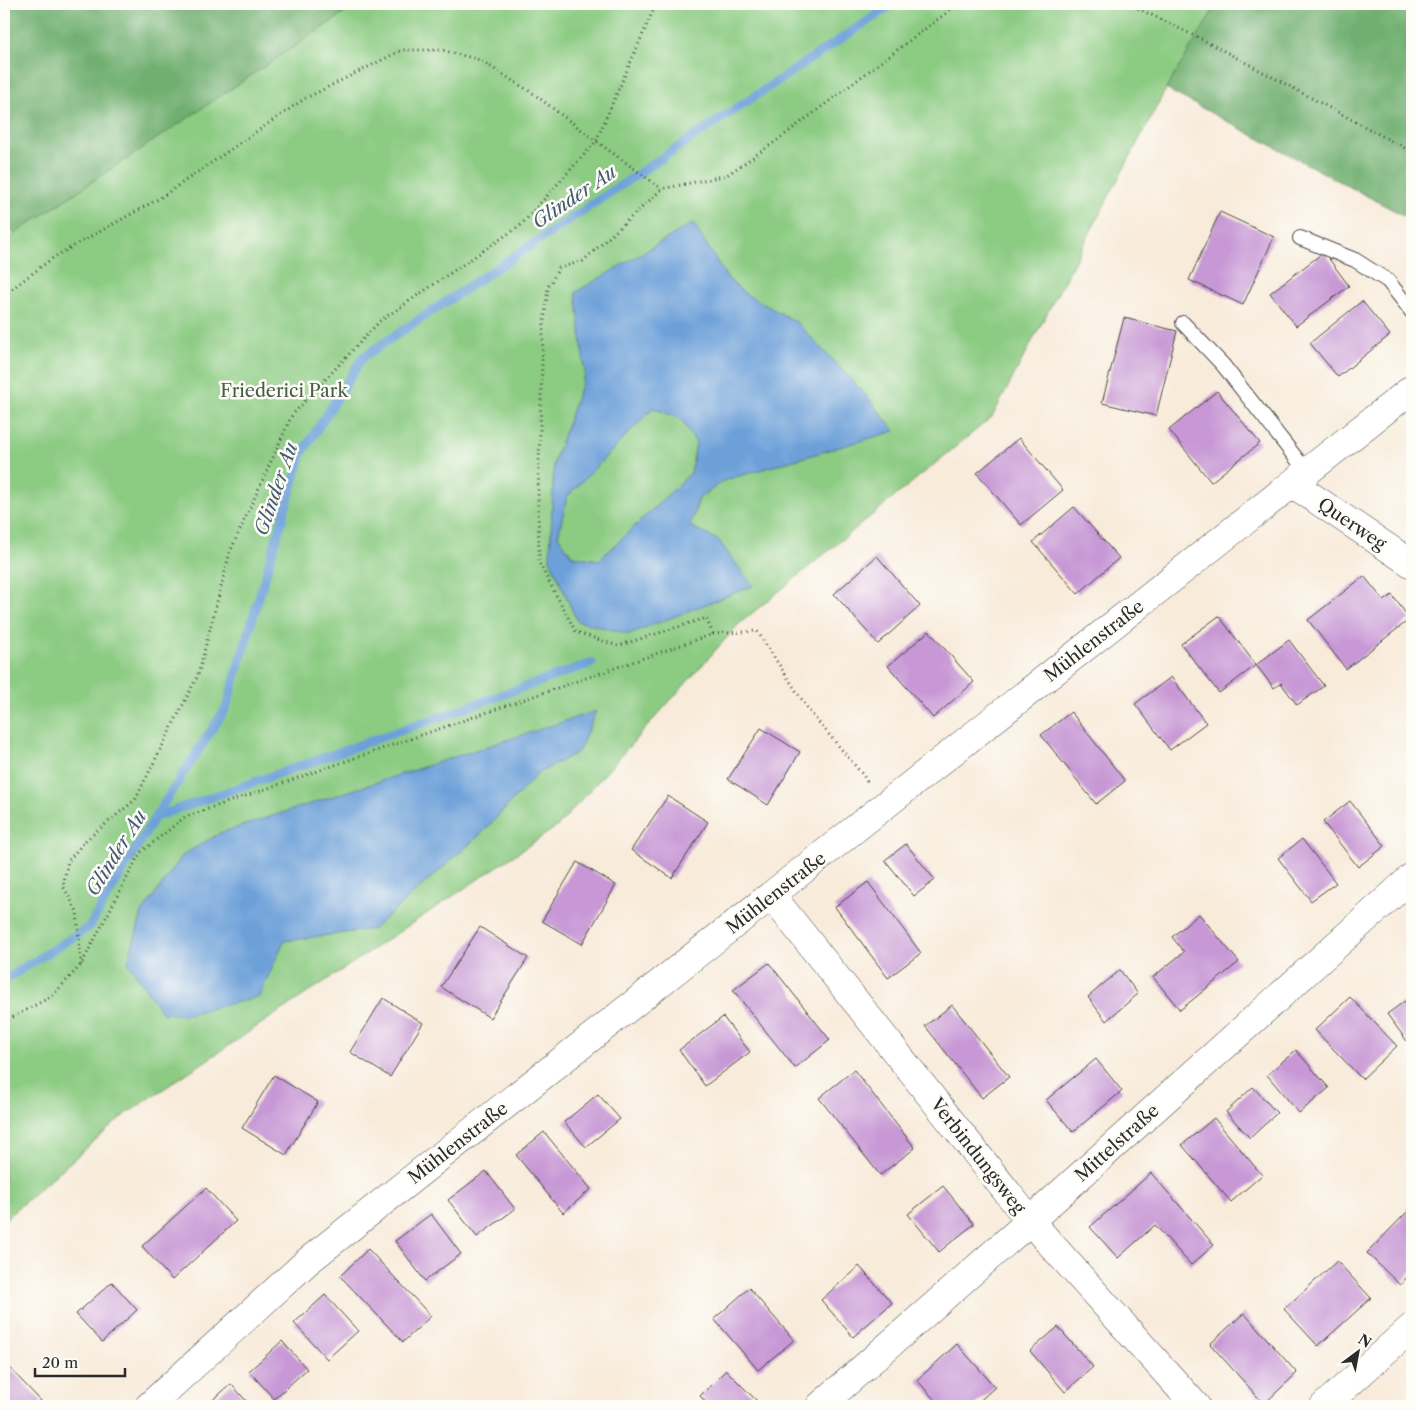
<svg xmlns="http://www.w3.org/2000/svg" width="1416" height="1410" font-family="'Libre Caslon Text',serif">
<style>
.green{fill:#8bcb82;stroke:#5b7b56;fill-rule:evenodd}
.forest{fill:#70af70;stroke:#4e6d4e}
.water{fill:#6da0d9;stroke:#4c6682;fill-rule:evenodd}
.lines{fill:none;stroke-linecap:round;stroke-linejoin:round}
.stream{stroke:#6da0d9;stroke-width:9}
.building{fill:#c798d5}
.service-casing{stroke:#4a4845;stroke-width:16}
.minor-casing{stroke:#4a4845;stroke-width:29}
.path{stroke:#4a4845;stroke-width:3;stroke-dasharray:1 4;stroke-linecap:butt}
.service{stroke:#fff;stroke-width:14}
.minor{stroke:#fff;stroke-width:28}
.labels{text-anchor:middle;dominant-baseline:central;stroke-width:5;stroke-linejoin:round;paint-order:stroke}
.park-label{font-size:18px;fill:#485b45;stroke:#fdfcf7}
.street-label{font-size:18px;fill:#2b2b2b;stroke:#fdfcf7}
.water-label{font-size:19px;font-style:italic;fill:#455a71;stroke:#fdfcf7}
</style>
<rect width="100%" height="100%" fill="#fdfcf7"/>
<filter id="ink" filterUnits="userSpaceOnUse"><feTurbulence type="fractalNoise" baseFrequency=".02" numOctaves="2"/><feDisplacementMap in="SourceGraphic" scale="10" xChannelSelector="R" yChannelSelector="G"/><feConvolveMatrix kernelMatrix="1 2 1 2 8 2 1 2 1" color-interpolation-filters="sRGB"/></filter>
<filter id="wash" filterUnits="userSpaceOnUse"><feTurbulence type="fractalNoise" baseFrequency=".0096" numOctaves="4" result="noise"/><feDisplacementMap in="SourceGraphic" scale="20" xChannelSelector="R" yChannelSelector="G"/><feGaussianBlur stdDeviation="1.12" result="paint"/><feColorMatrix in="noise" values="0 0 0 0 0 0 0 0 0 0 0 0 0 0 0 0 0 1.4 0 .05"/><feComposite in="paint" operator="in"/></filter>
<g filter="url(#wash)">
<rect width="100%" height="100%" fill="#f8ebda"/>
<g class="green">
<path d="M 410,4 L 1217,4 L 1166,89 L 992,417 L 739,624 L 558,826 L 123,1116 L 4,1220 L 4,243 L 14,234 L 349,10 ZM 693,223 L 727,278 L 744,293 L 796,322 L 864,393 L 894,431 L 725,480 L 699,498 L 690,526 L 719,541 L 577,621 L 550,559 L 554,462 L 585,374 ZM 579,751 L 537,774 L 483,832 L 373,929 L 128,962 L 142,913 L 183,855 Z"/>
<polygon points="653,408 681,419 696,443 691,473 599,560 572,556 558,536 567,497"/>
</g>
<g class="forest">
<polygon points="4,4 410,4 349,10 14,234 4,223"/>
<polygon points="1217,4 1412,4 1412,220 1166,89"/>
</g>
<g class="water">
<path d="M 693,223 L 727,278 L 744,293 L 796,322 L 864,393 L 895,431 L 725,480 L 699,498 L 690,526 L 719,541 L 753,586 L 629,634 L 577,621 L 550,559 L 554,462 L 585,374 L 576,292 ZM 653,408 L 681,419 L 696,443 L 691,473 L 599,560 L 572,556 L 558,536 L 567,497 Z"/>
<polygon points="596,711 579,751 537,774 483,832 373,929 284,941 259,997 184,1015 162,1013 128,962 142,913 183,855 220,833"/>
</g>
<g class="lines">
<g class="stream">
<polyline points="155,817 592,663"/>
<polyline points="4,980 89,927 155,817 226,708 302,453 363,357 893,4"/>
</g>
</g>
<g id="blocks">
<g class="building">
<polygon points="1220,212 1274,237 1243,305 1189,280"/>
<polygon points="1324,252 1349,286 1296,326 1270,293"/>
<polygon points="1362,301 1390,335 1338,377 1310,343"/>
<polygon points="1124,318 1177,331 1156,416 1102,403"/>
<polygon points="1217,391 1260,443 1211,482 1169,430"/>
<polygon points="1019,438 1063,490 1021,525 977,473"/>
<polygon points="1074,507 1119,558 1078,594 1033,542"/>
<polygon points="877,556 920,606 878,644 834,594"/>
<polygon points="1364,576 1384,601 1392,595 1410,619 1346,669 1308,620"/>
<polygon points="1219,616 1256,665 1219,693 1181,644"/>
<polygon points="929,631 974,682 933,718 888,666"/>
<polygon points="1289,640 1324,686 1297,705 1281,683 1274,688 1256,665"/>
<polygon points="1171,677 1206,723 1170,750 1135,704"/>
<polygon points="1071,712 1125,781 1096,804 1041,735"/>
<polygon points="761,728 800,752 768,805 728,779"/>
<polygon points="668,796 708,822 672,878 631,850"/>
<polygon points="1350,801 1385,846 1358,867 1323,822"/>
<polygon points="1302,839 1336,883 1311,901 1278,858"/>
<polygon points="906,844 935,880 914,896 885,860"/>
<polygon points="577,862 616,885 582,944 542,921"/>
<polygon points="868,882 921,953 888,978 835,907"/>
<polygon points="1199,914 1239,962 1180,1010 1153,977 1184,952 1172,937"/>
<polygon points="480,927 528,958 490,1018 441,987"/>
<polygon points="769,963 830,1040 795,1068 733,990"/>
<polygon points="1120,970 1138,994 1106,1021 1088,997"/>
<polygon points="1412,996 1412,1048 1387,1014"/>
<polygon points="1350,997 1397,1046 1362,1079 1315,1030"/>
<polygon points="383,998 423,1023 390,1077 350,1052"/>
<polygon points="952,1005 1009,1077 982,1098 925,1026"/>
<polygon points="723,1017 750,1052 705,1086 679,1050"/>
<polygon points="1296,1050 1329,1088 1299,1113 1267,1075"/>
<polygon points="1096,1059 1122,1091 1073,1132 1046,1100"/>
<polygon points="854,1070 915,1148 880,1175 819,1098"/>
<polygon points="274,1075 318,1102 286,1155 242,1128"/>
<polygon points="1253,1087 1277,1113 1250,1138 1226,1112"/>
<polygon points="598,1094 620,1119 586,1147 564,1122"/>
<polygon points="1214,1118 1262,1175 1231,1202 1182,1145"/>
<polygon points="544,1132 591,1189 563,1213 516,1155"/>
<polygon points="486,1171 515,1209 477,1237 448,1200"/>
<polygon points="1151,1173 1214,1245 1191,1265 1155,1225 1118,1258 1090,1227"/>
<polygon points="943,1186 974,1224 939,1252 908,1214"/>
<polygon points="206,1188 236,1221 172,1280 142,1246"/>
<polygon points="1409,1210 1412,1213 1412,1271 1400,1285 1367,1253"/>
<polygon points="431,1214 461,1254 425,1281 395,1241"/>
<polygon points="368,1249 431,1316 403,1342 340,1276"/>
<polygon points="1337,1261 1371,1298 1318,1346 1284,1309"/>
<polygon points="859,1266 892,1303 853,1337 821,1300"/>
<polygon points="112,1282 137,1310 102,1342 76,1314"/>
<polygon points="749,1288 794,1340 758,1370 714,1319"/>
<polygon points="325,1295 358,1331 327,1359 294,1323"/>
<polygon points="1244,1313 1297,1373 1264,1404 1210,1344"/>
<polygon points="1058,1327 1093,1367 1065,1392 1030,1351"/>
<polygon points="282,1341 307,1369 274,1399 249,1371"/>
<polygon points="957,1344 995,1387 974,1406 940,1406 917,1380"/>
<polygon points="4,1362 42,1402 37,1406 4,1406"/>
<polygon points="726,1370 762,1406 709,1406 700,1396"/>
<polygon points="231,1384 251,1406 206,1406"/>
</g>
</g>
</g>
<g filter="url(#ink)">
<use href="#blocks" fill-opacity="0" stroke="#4a4845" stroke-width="1"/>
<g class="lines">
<g class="service-casing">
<g id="service">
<polyline points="1300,238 1355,260 1388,281 1412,312"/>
<polyline points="1183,323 1223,365 1307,472"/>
</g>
</g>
<g class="minor-casing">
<g id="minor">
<polyline points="1293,484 1412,564"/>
<polyline points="772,896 1030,1221 1196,1406"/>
<polyline points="149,1406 308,1261 1412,389"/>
<polyline points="820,1406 1030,1221 1412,877"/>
<polyline points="1324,1406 1412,1327"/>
</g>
</g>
<g class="path">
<polyline points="1129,4 1209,43 1412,152"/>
<polyline points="4,295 54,257 160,198 304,99 402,50 442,50 480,60 534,94 596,141 656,4"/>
<polyline points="713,634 706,618 618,646 576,632 539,563 538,496 543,331 548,287 559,268 583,261 662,189 727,175 775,142 958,4"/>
<polyline points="81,965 77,911 63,886 68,861 86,840 135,800 198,675 230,552 292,415 380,321 521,225 596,141 662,189"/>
<polyline points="4,1022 52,996 81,965 140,853 185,817 713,634 757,631 810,712 863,775 867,782"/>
</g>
<use href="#service" class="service"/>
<use href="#minor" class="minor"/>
</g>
</g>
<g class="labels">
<g class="park-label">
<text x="284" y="391">Friederici Park</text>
</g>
<g class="street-label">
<text transform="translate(1352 524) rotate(34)">Querweg</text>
<text transform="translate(1094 641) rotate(-38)">Mühlenstraße</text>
<text transform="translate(776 893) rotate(-38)">Mühlenstraße</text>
<text transform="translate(458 1143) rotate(-38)">Mühlenstraße</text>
<text transform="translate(1117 1143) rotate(-42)">Mittelstraße</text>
<text transform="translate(978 1156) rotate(52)">Verbindungsweg</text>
</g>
<g class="water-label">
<text transform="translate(574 197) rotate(-34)">Glinder Au</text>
<text transform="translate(276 489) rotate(-71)">Glinder Au</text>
<text transform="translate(116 853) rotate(-58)">Glinder Au</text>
</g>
</g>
<rect width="1416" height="1410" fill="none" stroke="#fdfcf7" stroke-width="20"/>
<g transform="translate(1358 1352) rotate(32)" stroke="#fdfcf7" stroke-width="4" paint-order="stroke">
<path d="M0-4L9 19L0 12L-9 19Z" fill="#2b2b2b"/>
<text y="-8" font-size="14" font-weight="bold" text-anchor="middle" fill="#2b2b2b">N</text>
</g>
<path d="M35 1368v8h90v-8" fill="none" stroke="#2b2b2b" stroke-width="2.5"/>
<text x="42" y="1368" font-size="15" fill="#2b2b2b" stroke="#fdfcf7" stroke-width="4" paint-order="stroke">20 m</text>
</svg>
